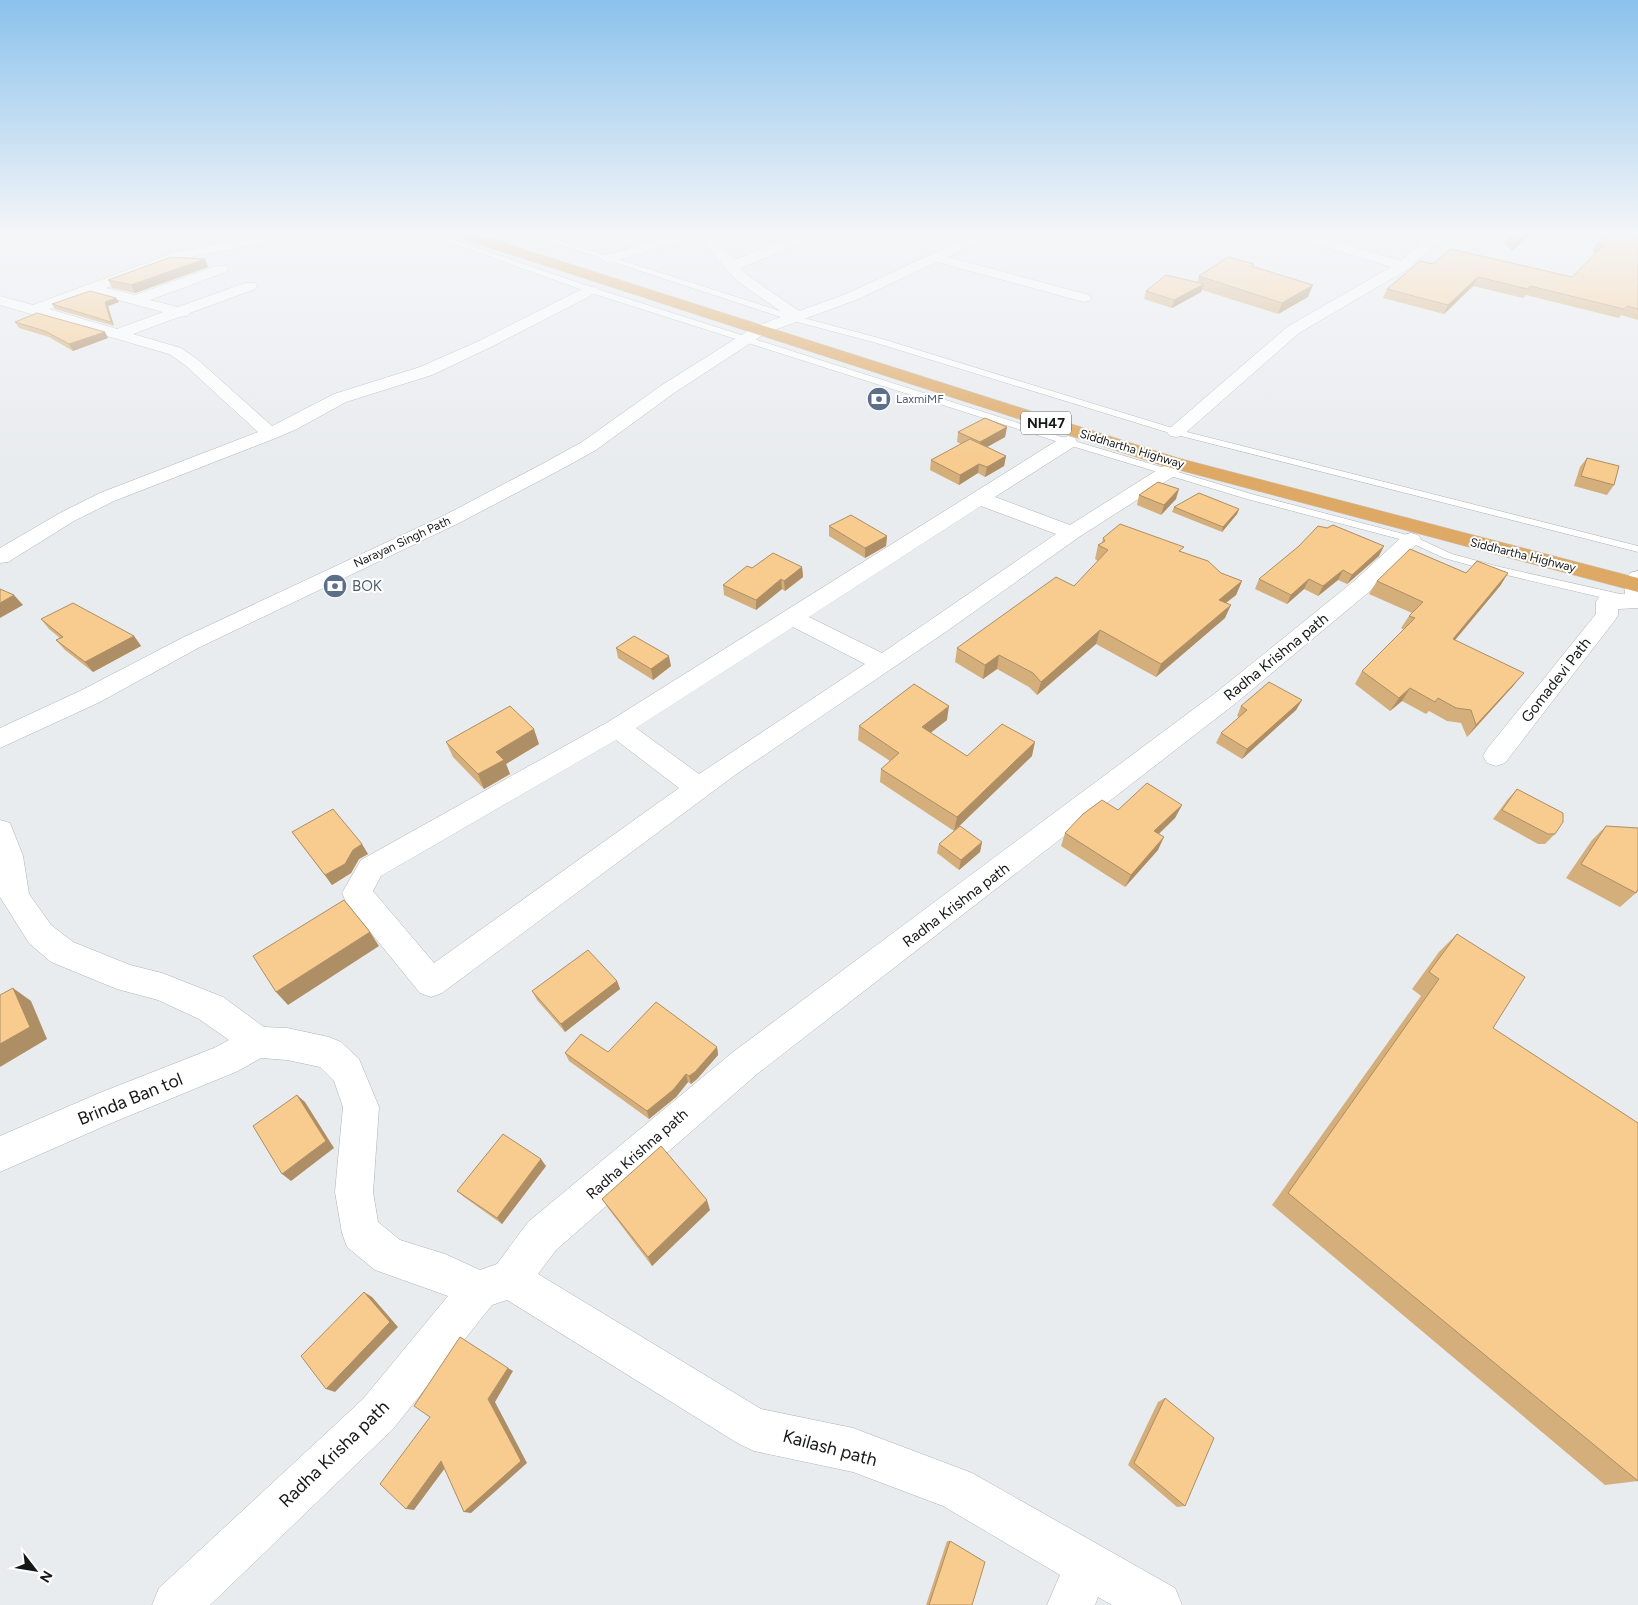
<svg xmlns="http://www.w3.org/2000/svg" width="1638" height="1605" font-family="Figtree,sans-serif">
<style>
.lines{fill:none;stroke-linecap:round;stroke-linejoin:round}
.lane-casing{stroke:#b0b3b5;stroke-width:1}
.street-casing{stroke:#b0b3b5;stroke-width:1}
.highway-casing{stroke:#c7c7c7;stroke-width:1}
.lane{fill:#fff;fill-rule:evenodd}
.street{fill:#fff;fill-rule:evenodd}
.highway{fill:#dea965;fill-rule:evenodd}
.wall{fill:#d5af7b}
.shaded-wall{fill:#ae8e64}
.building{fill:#f8cb8f;stroke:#ae8e64}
.labels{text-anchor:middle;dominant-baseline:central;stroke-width:4;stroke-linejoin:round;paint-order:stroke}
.far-service-label{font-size:12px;fill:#4e5e75;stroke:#fff;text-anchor:start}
.far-street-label{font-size:12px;fill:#161717;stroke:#fff}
.shield{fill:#fff;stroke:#5c5d5d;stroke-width:1}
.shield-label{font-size:14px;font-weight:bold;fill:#161717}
.service-label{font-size:15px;fill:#4e5e75;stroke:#fff;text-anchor:start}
.street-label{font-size:15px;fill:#161717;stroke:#fff}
.near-street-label{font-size:18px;fill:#161717;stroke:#fff}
</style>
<rect width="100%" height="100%" fill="#e9ecef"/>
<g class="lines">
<g class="lane-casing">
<g id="lane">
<polygon points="427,234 437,234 594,288 1071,440 1255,495 1415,537 1452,554 1500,567 1638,598 1638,606 1498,573 1444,558 1407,541 1247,499 1065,444 588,292"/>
<polygon points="528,234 539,234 796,316 879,338 1179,430 1638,546 1638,552 1173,434 873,342 790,320"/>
</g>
</g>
<g class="street-casing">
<g id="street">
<path d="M 265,234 L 295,234 L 289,238 L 186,258 L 106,288 L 135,295 L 216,266 L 226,266 L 228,269 L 226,272 L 150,300 L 178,307 L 245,283 L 255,283 L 257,286 L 255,289 L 190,313 L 187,316 L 179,317 L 133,334 L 181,348 L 197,359 L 272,426 L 334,394 L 420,367 L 479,341 L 586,287 L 596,287 L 598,290 L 596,293 L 491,347 L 432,375 L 346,402 L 297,429 L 276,438 L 114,501 L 74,521 L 8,562 L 0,563 L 0,548 L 60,513 L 100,493 L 258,432 L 185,365 L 169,354 L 0,305 L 0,296 L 33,305 L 176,252 ZM 92,293 L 163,312 L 117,329 L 49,309 Z"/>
<polygon points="677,234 710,234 734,260 799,234 818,234 817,237 740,268 747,275 799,311 846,294 975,234 992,234 948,257 1089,295 1091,298 1089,301 1084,302 937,262 856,300 766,333 674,393 596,450 558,471 459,523 198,648 100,702 0,748 0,728 82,690 182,638 445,515 544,463 582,442 662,385 754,327 786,315 737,281 698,236 608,263 601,259 603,256"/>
<polygon points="1290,234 1311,234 1401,261 1432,234 1446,234 1408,269 1299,333 1182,436 1176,437 1170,436 1167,432 1170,428 1287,327 1391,267 1291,237"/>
<path d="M 1068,436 L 1075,438 L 1077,442 L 1075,446 L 995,497 L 1070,525 L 1162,467 L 1169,465 L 1176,467 L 1179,471 L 1176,475 L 1079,537 L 947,631 L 735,775 L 442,993 L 431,997 L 420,993 L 346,902 L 342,893 L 361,860 L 608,722 L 1061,438 ZM 981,506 L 1056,534 L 882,653 L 809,617 ZM 793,627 L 865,664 L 699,774 L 636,728 ZM 616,740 L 679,788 L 434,963 L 373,891 L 381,876 Z"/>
<polygon points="1411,533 1418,535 1421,539 1418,543 1370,591 1236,703 757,1074 556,1250 538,1274 761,1409 853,1428 972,1473 1175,1588 1182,1605 1112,1605 1098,1597 1095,1605 1047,1605 1060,1575 943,1506 853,1472 754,1451 739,1444 507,1300 492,1305 393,1429 210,1605 152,1605 159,1588 363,1399 448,1296 375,1270 347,1247 342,1233 335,1192 343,1107 334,1081 320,1067 287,1060 261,1058 238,1071 109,1124 0,1172 0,1136 97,1094 214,1048 229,1040 199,1019 158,1000 117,989 51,962 29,943 0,897 0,820 10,823 23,856 29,894 51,925 73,942 130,965 162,973 223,997 264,1027 287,1028 329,1037 341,1042 359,1059 379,1107 373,1192 378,1222 400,1240 445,1254 480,1270 497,1264 528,1222 733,1052 1218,691 1354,581 1404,535"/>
<path d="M 1638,571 L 1638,608 L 1618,609 L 1618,615 L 1615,620 L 1505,763 L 1496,766 L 1487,763 L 1483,756 L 1487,749 L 1596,614 L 1596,602 L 1599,597 L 1625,594 C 1624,585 1625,581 1630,573 Z"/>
</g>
</g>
<g class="highway-casing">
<polygon id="highway" points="456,234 476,234 1178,458 1638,578 1638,592 1164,466 457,237"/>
</g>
<use href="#lane" class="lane"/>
<use href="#street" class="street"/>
<use href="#highway" class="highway"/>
</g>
<g class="wall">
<polygon points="1530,234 1512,251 1505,244 1509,236"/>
<polygon points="1596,234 1638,234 1638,320 1621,315 1619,318 1526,295 1523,298 1473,286 1444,314 1383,298 1387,289 1433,264 1572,277 1596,253 1592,252 1597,243 1606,236"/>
<polygon points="208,267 135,293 112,288 108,280"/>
<polygon points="1253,267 1308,297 1278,314 1202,290 1201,292 1172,308 1144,299 1146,291 1197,282 1199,276"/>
<polygon points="116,298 119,302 108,306 114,326 55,309 52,304"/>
<polygon points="15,322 108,338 73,351 49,337 19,328"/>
<polygon points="1007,427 1005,437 987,447 1006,456 1004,466 985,477 978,473 959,485 930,470 931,460 961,444 957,442 958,432"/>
<polygon points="1587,458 1614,485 1607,495 1574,486 1580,467"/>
<polygon points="1139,495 1176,499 1161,515 1137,505"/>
<polygon points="1174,507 1239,509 1237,514 1222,532 1172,512"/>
<polygon points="829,526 887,536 886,546 865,558 829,536"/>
<polygon points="1103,538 1182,552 1221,573 1242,581 1236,595 1226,603 1225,618 1156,677 1096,644 1037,695 1029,687 997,669 983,679 955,662 957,648 1074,586 1098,561 1095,559 1098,545 1102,543"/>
<polygon points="1379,556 1347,584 1338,580 1318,596 1304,589 1287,604 1255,589 1259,579"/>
<polygon points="802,567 803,577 785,591 782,589 756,610 724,595 723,585 752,568"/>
<polygon points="1466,573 1508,573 1500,586 1455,640 1514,685 1467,737 1461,723 1447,721 1429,711 1426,714 1402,701 1390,711 1355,684 1362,671 1404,630 1401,628 1409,616 1412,613 1369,594 1377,581"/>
<polygon points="41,619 134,636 141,646 93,672 65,650 56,640 60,638 49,629"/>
<polygon points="616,648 671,666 653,680 618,658"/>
<polygon points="1302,700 1296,710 1242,759 1216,743 1221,733 1239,717 1237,716 1241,706"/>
<polygon points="947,720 930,733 967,756 1032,756 954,831 880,782 881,769 890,761 858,740 859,726"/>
<polygon points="446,742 539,744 506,764 510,774 484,789 453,757"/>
<polygon points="1517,789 1555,834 1545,844 1538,844 1493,819 1508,799"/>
<polygon points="1182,805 1175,818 1159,834 1158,850 1125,887 1061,846 1065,833 1118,810"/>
<polygon points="1606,826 1638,828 1638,892 1637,892 1636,893 1620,907 1566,878 1592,840"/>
<polygon points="292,832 368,854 359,859 351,873 332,885"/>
<polygon points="982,842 980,852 959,870 937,853 939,844"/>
<polygon points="1457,934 1493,1028 1638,1481 1605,1485 1272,1205 1421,996 1412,989 1439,952"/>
<polygon points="617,981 620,989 565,1032 537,1000 532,991"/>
<polygon points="717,1047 718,1055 697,1079 691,1084 688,1082 676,1097 649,1119 569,1061 565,1053 608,1052"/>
<polygon points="546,1166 502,1224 464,1197 457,1191"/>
<polygon points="602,1199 710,1210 652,1266 608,1208"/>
<polygon points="1165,1398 1185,1506 1177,1507 1128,1465 1158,1402"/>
<polygon points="947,1541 950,1541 972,1605 926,1605"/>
</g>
<g class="shaded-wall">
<polygon points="1525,234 1530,234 1512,251 1516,242"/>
<polygon points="205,259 208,267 135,293 131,285"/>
<polygon points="1478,277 1473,286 1444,314 1448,305"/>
<polygon points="1204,284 1201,292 1172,308 1174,300"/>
<polygon points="1313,285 1308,297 1278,314 1282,303"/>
<polygon points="116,298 119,302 108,306 114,326 111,322 105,302"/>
<polygon points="105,332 108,338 73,351 69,344"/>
<polygon points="1007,427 1005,437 978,452 980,442"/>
<polygon points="1006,456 1004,466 985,477 987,467"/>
<polygon points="979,464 978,473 959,485 960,475"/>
<polygon points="1179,489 1176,499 1161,515 1164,505"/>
<polygon points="1239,509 1237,514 1222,532 1223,527"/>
<polygon points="887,536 886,546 865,558 865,548"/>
<polygon points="1384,546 1379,556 1347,584 1352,575"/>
<polygon points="802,567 803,577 785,591 784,581"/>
<polygon points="1343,570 1338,580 1318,596 1323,586"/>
<polygon points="1508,573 1500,586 1445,652 1453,639"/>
<polygon points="781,579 782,589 756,610 756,600"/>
<polygon points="1309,579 1304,589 1287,604 1291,595"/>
<polygon points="1242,581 1236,595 1213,613 1219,600"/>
<polygon points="14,595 23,605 0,618 0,603"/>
<polygon points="1231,605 1225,618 1156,677 1161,664"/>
<polygon points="1100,630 1096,644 1037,695 1041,682"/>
<polygon points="134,636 141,646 93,672 85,662"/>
<polygon points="999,655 997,669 983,679 985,665"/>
<polygon points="669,656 671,666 653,680 651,669"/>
<polygon points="1524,673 1514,685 1467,737 1476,725"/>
<polygon points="1410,688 1402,701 1390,711 1399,698"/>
<polygon points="1302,700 1296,710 1242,759 1247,749"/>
<polygon points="949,706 947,720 920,741 922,727"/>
<polygon points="534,729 539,744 506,764 510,774 484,789 478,774 496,752"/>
<polygon points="1035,742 1032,756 954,831 957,817"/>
<polygon points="1182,805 1175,818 1148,844 1154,831"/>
<polygon points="1164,837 1158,850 1125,887 1131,875"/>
<polygon points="982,842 980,852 959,870 961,860"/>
<polygon points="362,844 368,854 359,859 351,873 332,885 325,875 353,850"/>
<polygon points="370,932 379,946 288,1005 276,992"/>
<polygon points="617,981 620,989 565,1032 561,1024"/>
<polygon points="13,988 31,1001 47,1039 0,1067 0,1044"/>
<polygon points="717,1047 718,1055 697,1079 691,1084 689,1076"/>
<polygon points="686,1074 688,1082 676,1097 649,1119 647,1111"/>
<polygon points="297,1095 305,1102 334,1148 291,1181 282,1174"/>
<polygon points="541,1159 546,1166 502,1224 497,1218"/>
<polygon points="707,1200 710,1210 652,1266 648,1257"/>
<polygon points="364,1292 372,1297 398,1327 335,1392 326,1389"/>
<polygon points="508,1368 513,1371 495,1402 527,1463 471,1513 464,1512 488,1399"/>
<polygon points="441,1461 448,1464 414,1510 406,1509"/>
</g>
<g class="building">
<polygon points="1511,234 1525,234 1516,242 1509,236"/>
<polygon points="1609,234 1638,234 1638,309 1627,306 1624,309 1530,286 1528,289 1478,277 1448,305 1387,289 1420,261 1433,264 1451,249 1572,277 1604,245 1597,243"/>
<polygon points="171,257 205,259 131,285 108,280"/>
<polygon points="1228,257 1254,264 1251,266 1313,285 1282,303 1199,276"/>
<polygon points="1166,275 1204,284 1174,300 1146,291"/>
<polygon points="90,291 116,298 105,302 111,322 52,304"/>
<polygon points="37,313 105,332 69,344 45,331 15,322"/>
<polygon points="985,418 1007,427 980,442 958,432"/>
<polygon points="970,439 1006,456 987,467 979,464 960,475 931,460"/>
<polygon points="1587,458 1619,466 1614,485 1581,476"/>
<polygon points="1158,482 1179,489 1164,505 1139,495"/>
<polygon points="1199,493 1239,509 1223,527 1174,507"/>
<polygon points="851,515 887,536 865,548 829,526"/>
<polygon points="1120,524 1184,547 1179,551 1208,561 1221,573 1242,581 1219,600 1231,605 1161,664 1100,630 1041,682 1033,673 999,655 985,665 957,648 1056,577 1074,586 1108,550 1098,545 1105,541 1103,538"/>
<polygon points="1333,525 1384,546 1352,575 1343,570 1323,586 1309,579 1291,595 1259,579 1299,546 1318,526 1327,528"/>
<polygon points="1410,549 1466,573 1477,561 1508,573 1453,639 1524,673 1476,725 1471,710 1456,708 1438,698 1435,702 1410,688 1399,698 1362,671 1415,618 1409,616 1423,602 1377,581"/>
<polygon points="773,553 802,567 784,581 781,579 756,600 723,585 747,566 752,568"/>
<polygon points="0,589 14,595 0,603"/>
<polygon points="73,603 134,636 85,662 56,640 63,637 41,619"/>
<polygon points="634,636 669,656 651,669 616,648"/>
<polygon points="1269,682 1302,700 1247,749 1221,733 1247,710 1241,706"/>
<polygon points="914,684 949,706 922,727 967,756 1002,724 1035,742 957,817 881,769 899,753 859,726"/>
<polygon points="510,706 534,729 496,752 504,760 478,774 446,742"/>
<polygon points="1147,783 1182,805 1154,831 1164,837 1131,875 1065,833 1083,814 1102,800 1118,810"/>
<polygon points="1517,789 1563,813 1563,822 1555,834 1548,834 1502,810"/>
<polygon points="333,809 362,844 353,850 345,864 325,875 292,832"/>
<polygon points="960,826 982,842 961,860 939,844"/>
<polygon points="1606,826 1638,828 1638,889 1636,893 1581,864"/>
<polygon points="344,900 370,932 276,992 253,956"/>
<polygon points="1457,934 1525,977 1493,1028 1638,1123 1638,1481 1288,1193 1439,979 1429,972"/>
<polygon points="588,950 617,981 561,1024 532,991"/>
<polygon points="13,988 30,1027 0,1044 0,995"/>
<polygon points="656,1002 717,1047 695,1072 689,1076 686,1074 673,1090 647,1111 565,1053 581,1034 608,1052"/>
<polygon points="297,1095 326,1141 282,1174 253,1126"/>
<polygon points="503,1134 541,1159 497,1218 457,1191"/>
<polygon points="661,1146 707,1200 648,1257 602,1199"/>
<polygon points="364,1292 390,1322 326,1389 301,1356"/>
<polygon points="460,1337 508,1368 488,1399 521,1461 464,1512 441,1461 406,1509 380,1484 430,1417 414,1406"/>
<polygon points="1165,1398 1214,1438 1185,1506 1134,1463"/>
<polygon points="950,1541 985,1562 972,1605 929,1605"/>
</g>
<linearGradient id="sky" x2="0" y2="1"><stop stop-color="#8bc2ec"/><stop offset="0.51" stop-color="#f5f6f8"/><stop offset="1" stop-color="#f5f6f8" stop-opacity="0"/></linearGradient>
<rect width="1638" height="459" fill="url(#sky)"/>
<defs>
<g id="bank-disc" transform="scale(1.25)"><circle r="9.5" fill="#5c6f8a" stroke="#fff"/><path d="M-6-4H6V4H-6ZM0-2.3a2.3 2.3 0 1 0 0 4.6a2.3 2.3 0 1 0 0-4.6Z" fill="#fff"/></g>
</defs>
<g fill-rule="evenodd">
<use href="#bank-disc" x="879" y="399"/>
<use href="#bank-disc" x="335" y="586"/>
</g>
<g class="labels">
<g class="far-service-label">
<text x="896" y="399">LaxmiMF</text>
</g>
<g class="far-street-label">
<text transform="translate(1132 449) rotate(17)">Siddhartha Highway</text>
<text transform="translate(402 542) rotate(-25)">Narayan Singh Path</text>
<text transform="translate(1523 555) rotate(14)">Siddhartha Highway</text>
</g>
<rect class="shield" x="1021" y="411.5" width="50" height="23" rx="4"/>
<g class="shield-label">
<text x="1046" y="423">NH47</text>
</g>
<g class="service-label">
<text x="352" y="586">BOK</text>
</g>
<g class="street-label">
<text transform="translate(1276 657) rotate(-39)">Radha Krishna path</text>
<text transform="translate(1556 680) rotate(-52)">Gomadevi Path</text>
<text transform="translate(956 905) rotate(-37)">Radha Krishna path</text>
<text transform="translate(637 1154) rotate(-41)">Radha Krishna path</text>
</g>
<g class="near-street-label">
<text transform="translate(130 1099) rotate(-22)">Brinda Ban tol</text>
<text transform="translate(830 1448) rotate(15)">Kailash path</text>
<text transform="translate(334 1454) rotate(-44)">Radha Krisha path</text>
</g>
</g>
<g transform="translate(35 1570) rotate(121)" stroke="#ffffff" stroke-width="4" paint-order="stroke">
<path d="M0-4L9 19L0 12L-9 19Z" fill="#161717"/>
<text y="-8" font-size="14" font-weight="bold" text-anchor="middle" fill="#161717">N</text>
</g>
</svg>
